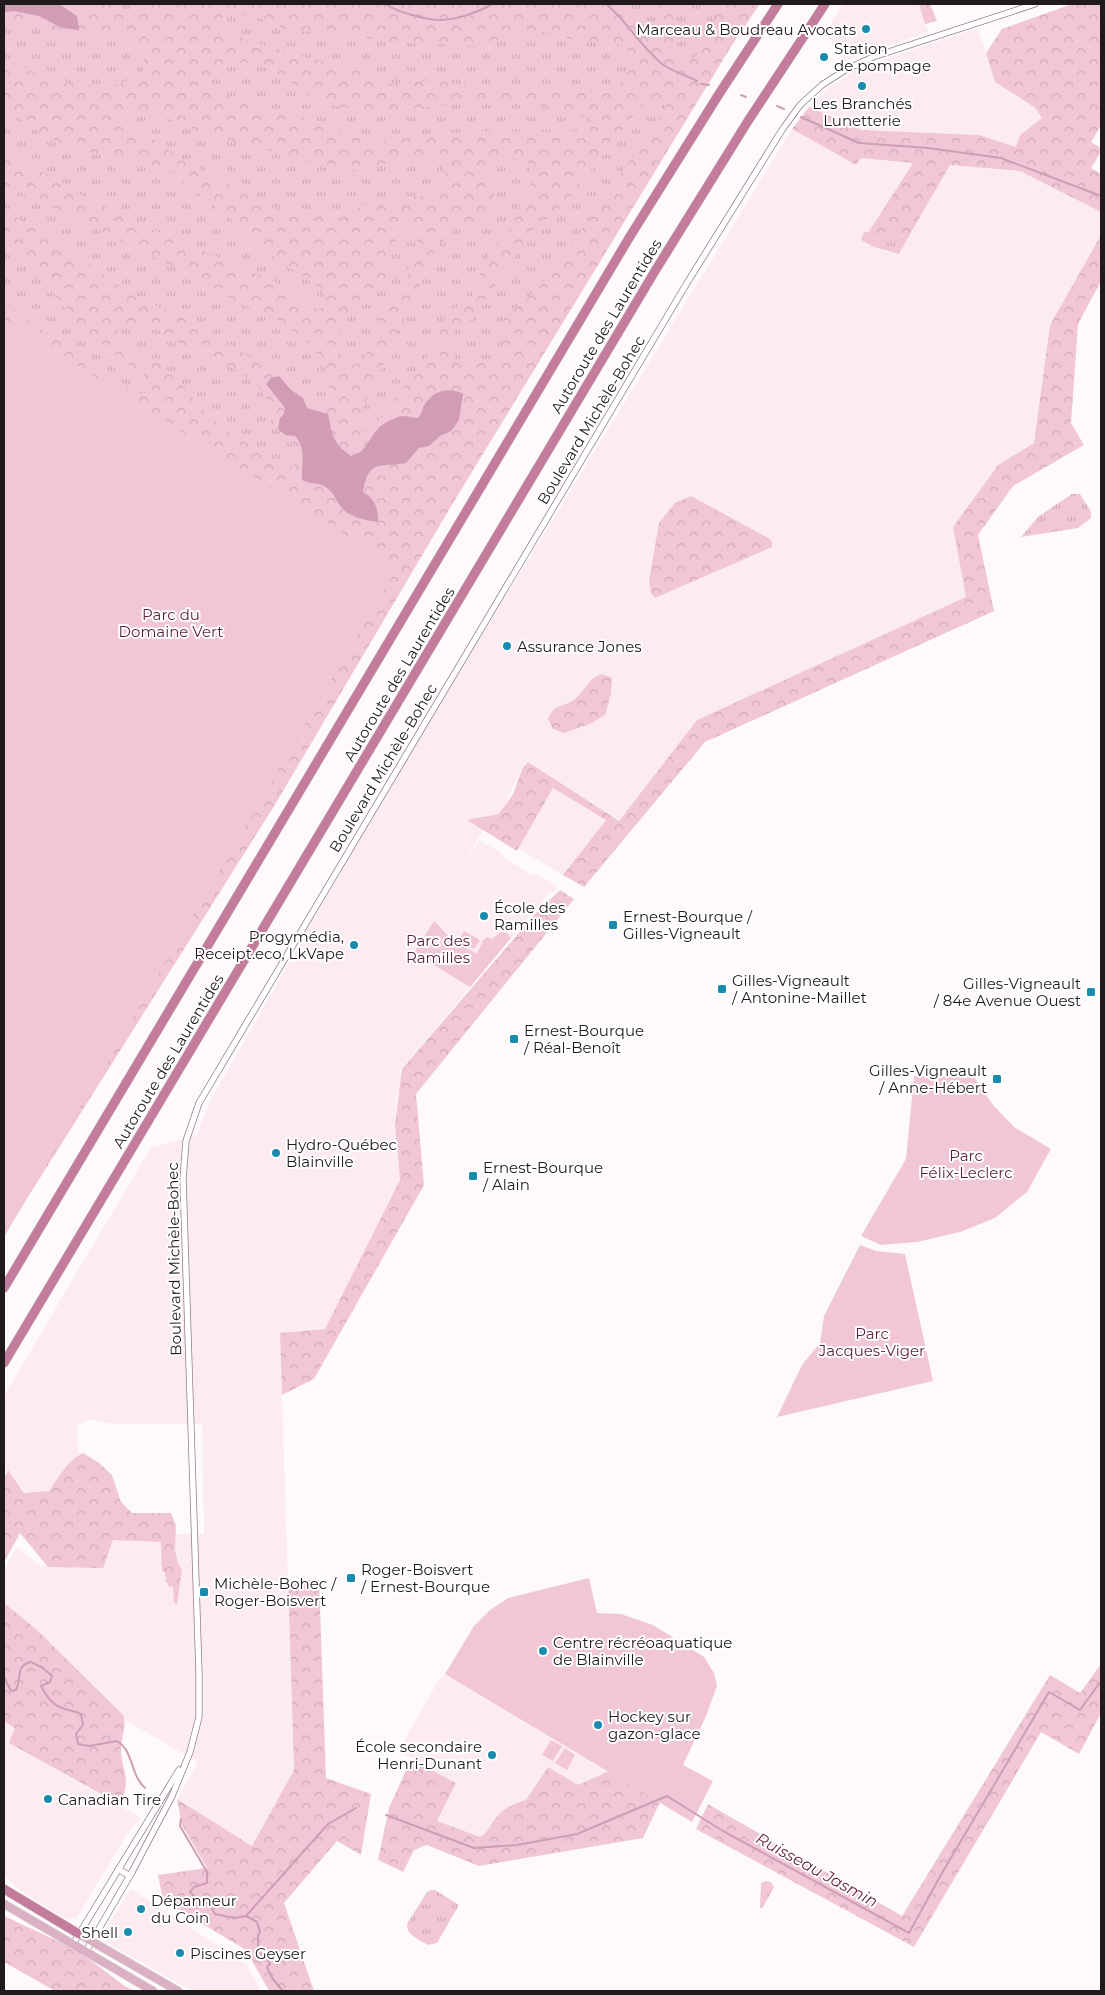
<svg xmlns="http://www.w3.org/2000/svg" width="1105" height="1995" font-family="Montserrat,sans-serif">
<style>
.built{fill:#fcecf2}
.grass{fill:url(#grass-tufts)}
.forest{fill:url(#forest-crowns);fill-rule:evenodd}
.park{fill:#f1c6d7}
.water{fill:#d09db2}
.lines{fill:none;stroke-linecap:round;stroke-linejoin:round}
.stream{stroke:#d09db2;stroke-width:2}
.minor-casing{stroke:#8e7f85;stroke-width:7}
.major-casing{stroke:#d7d6d6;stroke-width:9}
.highway-casing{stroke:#d7d6d6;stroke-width:10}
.minor{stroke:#fff;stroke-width:5.5}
.major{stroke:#dbb0c3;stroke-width:8}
.highway{stroke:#c37c9b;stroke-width:9}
.poi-dot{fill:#188baf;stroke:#fff;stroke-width:2}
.labels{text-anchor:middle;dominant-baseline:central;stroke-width:4;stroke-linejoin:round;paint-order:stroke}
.poi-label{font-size:15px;fill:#201a1c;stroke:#fff;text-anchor:start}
.street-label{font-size:15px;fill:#201a1c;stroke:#fff}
.park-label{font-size:15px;fill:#5c1f3d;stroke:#fff}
.water-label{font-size:16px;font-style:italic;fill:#662846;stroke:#fff}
</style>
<defs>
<pattern id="grass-tufts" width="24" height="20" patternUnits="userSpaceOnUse" patternTransform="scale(1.25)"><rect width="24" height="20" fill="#f1c6d7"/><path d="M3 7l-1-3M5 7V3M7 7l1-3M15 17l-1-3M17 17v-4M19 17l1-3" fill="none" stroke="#ceaab8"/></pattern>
<pattern id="forest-crowns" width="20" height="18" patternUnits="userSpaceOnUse" patternTransform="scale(1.25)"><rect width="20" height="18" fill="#f1c6d7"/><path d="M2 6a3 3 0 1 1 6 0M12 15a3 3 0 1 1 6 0" fill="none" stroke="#ceaab8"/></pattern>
</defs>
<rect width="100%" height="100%" fill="#fefafb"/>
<g class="built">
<polygon points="843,4 919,4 928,32 844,61 825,32"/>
<polygon points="978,28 995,82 1034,107 1042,118 1020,135 1017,147 979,135 861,130 809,107 831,86 855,71 902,53"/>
<polygon points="792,129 856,165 861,158 913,163 868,233 864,233 867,244 885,251 899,254 950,165 1020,171 1101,212 1101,235 1050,325 1034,443 998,465 953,527 966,597 697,720 619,821 525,762 498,819 484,828 459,873 479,840 500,852 503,857 532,875 537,874 557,886 554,892 550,892 399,1072 407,1077 397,1096 395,1124 400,1180 325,1329 280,1333 294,1770 252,1846 177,1799 198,1762 118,1716 4,1603 4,1570 17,1547 41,1566 99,1566 114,1534 204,1534 202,1424 114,1424 90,1419 77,1426 79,1460 50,1494 28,1496 11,1474 4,1470 4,1396 151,1147 197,1135 209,1103 393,781"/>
<polygon points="553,788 606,820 563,875 518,848"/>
<polygon points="445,1674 607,1772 578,1785 548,1767 526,1801 485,1842 437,1821 455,1783 398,1751 437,1683"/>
<polygon points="4,1720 18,1727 11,1744 141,1818 128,1833 78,1916 75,1919 69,1919 61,1916 21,1891 4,1876"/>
<polygon points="131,1889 246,1964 261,1991 191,1991 106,1942 104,1938 105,1930"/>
</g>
<g class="grass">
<polygon points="4,4 752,4 397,568 4,320"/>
<polygon points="864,232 909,236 899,254 874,247 861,240"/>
<polygon points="1072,494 1080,494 1091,512 1091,518 1078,528 1021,537 1039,516"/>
<polygon points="766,1881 771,1882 774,1887 762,1909 760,1907 761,1883"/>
<path d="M 431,1890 L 435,1890 L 459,1905 L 437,1943 L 428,1945 C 420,1940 406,1935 407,1924 L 427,1892 Z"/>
</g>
<g class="forest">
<path d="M 59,4 C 70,4 79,11 91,9 L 90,4 L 109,4 C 123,17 137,17 151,4 L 625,4 L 626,9 L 647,39 L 653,38 L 659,26 L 657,4 L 675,4 C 672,23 669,41 680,58 L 694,58 L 710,38 L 718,4 L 760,4 L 732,45 L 450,508 L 276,803 L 4,1235 L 4,303 L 123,386 L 139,393 L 147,393 L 153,388 L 151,381 C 128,363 102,347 81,326 C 55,301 36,264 4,246 L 4,212 L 44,232 L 124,289 L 165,310 L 190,316 L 259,364 L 271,372 L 285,375 L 313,405 L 320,410 L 328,408 L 332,403 L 329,391 L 327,372 L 314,347 L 285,324 L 232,300 L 211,285 L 4,184 L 4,150 L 7,151 L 20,162 L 59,180 L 85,197 L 139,223 L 289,288 L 303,301 L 318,309 L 327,305 L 324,293 L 316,285 L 250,241 L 230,218 L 164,168 L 140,161 L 110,157 L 81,150 L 48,138 L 4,109 L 4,60 L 17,64 L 38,75 L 85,85 L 106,87 L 142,77 L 144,67 L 143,54 L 129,37 L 111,32 L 98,37 L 65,37 L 40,24 L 4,21 L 4,12 C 30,9 40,20 62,28 C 67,29 73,29 78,30 L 77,16 ZM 231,13 L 255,17 L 291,31 L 326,32 L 392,42 L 473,46 L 535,30 L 578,41 L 615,42 L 628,51 C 630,68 625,81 613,93 L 596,94 L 576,86 L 472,86 L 434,80 L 391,84 L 354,67 L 312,59 L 245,40 L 220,26 L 220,19 ZM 253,62 L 283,76 L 315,100 L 340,107 L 382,111 L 429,107 L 457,103 L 491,101 L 567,110 L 591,120 L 590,126 L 571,132 L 490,131 L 452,133 L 377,142 L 358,138 L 321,122 L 276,112 L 219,93 L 208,79 C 222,66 234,63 253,62 ZM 659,99 L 664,99 L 666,107 L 608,193 L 549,275 L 527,298 L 506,315 L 503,321 L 503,344 L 498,355 L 487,362 L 462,367 L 455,358 L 450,339 L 456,329 L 471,320 L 533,230 L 563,206 L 642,105 ZM 130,108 L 157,114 L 217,139 L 277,152 L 342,172 L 383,165 L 404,158 L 425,159 L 440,163 L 447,175 L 441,188 L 431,195 L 415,197 L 400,204 L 364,205 L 347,213 L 309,217 L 293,216 L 280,211 L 183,160 L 159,143 L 122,121 L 119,115 L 120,110 ZM 506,156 L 528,161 L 531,184 L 521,202 L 513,226 L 491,252 L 480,269 L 479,282 L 471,298 L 450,311 L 443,322 L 438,340 L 401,392 L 379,420 L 366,431 L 360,432 C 353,422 361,411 367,401 L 436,250 L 453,229 L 480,220 L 495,200 L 489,171 ZM 413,220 L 419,222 L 419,236 L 403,287 L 392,305 L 379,317 L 370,349 L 362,361 L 350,366 L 340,364 C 339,358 336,350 336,345 C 337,331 362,295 374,287 C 378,283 383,284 386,278 C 388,274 387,267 388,263 C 390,251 402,226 413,220 ZM 127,323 C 158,325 161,333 185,347 C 222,368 269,370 271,423 C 280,433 294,440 300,453 L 297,461 L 291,468 L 281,467 L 209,417 L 174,376 L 160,364 L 139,360 L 124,349 L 119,340 L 117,331 ZM 286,382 C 292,392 302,397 307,408 L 328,414 C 332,434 333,444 351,456 L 359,454 L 369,443 L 373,433 L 403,416 L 418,418 L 421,414 L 423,406 L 451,431 L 440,436 L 429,446 L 419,448 L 406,463 C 382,464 368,463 363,492 L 337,499 C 330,488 323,485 310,484 L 301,469 C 305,456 303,446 295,436 L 286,435 L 280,418 L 284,414 Z"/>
<polygon points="919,4 930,4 937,21 925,24"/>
<polygon points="1072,4 1101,4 1101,125 1091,142 1101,148 1101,152 1091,168 1101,174 1101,212 1020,171 950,165 909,236 868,233 913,163 861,158 856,165 792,129 809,107 861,130 979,135 1016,147 1020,135 1042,118 1034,107 995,82 986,53 1002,29"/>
<polygon points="1101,235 1101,281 1078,324 1071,423 1084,445 1013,486 978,535 994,611 705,742 584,887 563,875 606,820 553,788 517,851 467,820 499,814 513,794 523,767 528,762 619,821 697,720 966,597 953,527 998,465 1034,443 1050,325"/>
<polygon points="691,496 770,539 772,542 772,547 655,598 651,593 649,581 659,523 675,503"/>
<path d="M 602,674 L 612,678 L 611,694 L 605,715 L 590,724 L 564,733 L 553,729 L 548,719 C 555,702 565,708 576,698 C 586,690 589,677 602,674 Z"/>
<polygon points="560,890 574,899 416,1094 424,1185 314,1379 282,1395 280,1333 325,1329 400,1180 395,1124 402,1069 535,914"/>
<path d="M 83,1453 L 99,1463 L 112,1475 L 121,1502 L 132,1513 L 171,1513 L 176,1525 L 175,1551 L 178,1563 L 182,1570 L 177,1604 L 174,1603 L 173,1587 L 168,1586 L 168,1583 L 166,1583 L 165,1572 L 162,1571 L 161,1542 L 113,1540 L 103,1568 L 48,1567 L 20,1533 L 4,1562 L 4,1479 L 8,1470 L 24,1493 L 49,1491 C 59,1477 67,1461 83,1453 Z"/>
<polygon points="288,1580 319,1580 326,1778 371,1794 361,1855 337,1841 284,1903 314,1991 271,1991 268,1989 246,1950 163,1900 158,1875 207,1868 182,1825 177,1799 252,1846 294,1770"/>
<path d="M 4,1603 L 37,1630 L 123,1715 C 127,1726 122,1735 121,1746 C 120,1771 134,1777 119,1804 L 9,1743 L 15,1728 L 4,1721 Z"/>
<polygon points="1101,1664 1101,1713 1079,1754 1041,1732 914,1947 696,1829 708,1804 902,1916 1050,1675 1080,1693"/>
<path d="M 411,1759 L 456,1783 L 437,1821 L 480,1837 C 489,1832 489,1826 495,1819 C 503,1808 514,1804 526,1800 L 548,1767 L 578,1785 L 607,1772 L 669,1783 L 643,1838 L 479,1866 L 427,1845 L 414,1850 L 403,1872 L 378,1860 L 389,1808 Z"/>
<polygon points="4,1916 77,1950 126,1987 136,1991 55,1991 4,1962"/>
</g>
<g class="park">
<polygon points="4,319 397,568 4,1237"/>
<polygon points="434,921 451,939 477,954 483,940 487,937 492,939 501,932 507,933 511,938 470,987 414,953"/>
<polygon points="464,931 480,940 474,949 459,940"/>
<polygon points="914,1076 974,1077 993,1105 1014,1127 1051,1149 1027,1192 995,1218 960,1232 917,1242 881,1245 861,1236 906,1159"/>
<polygon points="860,1245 876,1251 905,1254 933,1381 777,1417 802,1365 820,1343 824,1316"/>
<polygon points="589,1578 597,1613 621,1614 653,1625 704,1657 714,1673 717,1686 706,1716 683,1765 713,1781 692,1822 445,1674 474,1626 490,1610 508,1598"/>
<polygon points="551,1740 562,1746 553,1761 542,1755"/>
<polygon points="565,1748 575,1755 567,1770 555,1763"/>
</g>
<g class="water">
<polygon points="4,4 59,4 77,16 79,30 62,28 39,16 14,11 4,12"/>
<path d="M 279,376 L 291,390 L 303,398 L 307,408 L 328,414 C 332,434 333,444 351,456 C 372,451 367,430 391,420 C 394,419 399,416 402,416 C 407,416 413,418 418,418 C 422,414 422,409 425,404 C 434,390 450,387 463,394 L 459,420 L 451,431 L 440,436 L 429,446 L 419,448 L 406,463 C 383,468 368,457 363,492 C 376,500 378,508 378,522 C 364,520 347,517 339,504 C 334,497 333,491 324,486 C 318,483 309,484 302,480 C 301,463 307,450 295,436 L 286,435 L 278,429 L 280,418 L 284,414 L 285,408 L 266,384 L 271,378 Z"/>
</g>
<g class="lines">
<g class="stream">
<path d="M 385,4 C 398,12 425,20 441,20 C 457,20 480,11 493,4"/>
<path d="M 606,4 C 628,22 642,49 665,66 C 675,72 687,76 697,81"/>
<polyline points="701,84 709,85"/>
<polyline points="741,95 746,97"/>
<polyline points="777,106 784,109"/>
<polyline points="801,117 859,143 928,148 1001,158 1101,196"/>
<path d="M 4,1677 L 11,1691 L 16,1690 C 22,1678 15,1665 31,1662 L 43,1668 L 52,1676 L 50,1682 L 41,1686 C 47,1697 53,1706 65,1709 C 71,1711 76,1711 81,1714 L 83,1725 L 76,1734 L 78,1744 L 89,1746 L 117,1741 C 134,1751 130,1775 145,1788"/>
<polyline points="386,1815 474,1848 517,1845 577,1834 667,1796 723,1831 909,1933 942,1873 1049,1692 1080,1710 1101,1681"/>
<polyline points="181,1819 180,1826 207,1872 207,1883 194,1887 190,1892 199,1901 209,1904 215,1914 234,1918 246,1916 257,1922 260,1932 258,1936 258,1952 265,1956 270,1964 267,1967 272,1978 283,1991"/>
<polyline points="246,1916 328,1824 356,1808"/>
</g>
<g class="minor-casing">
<g id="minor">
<polyline points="118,1869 130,1876"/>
<polyline points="73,1944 179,1770"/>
<polyline points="86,1951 132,1872 172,1796 190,1752 199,1717 199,1674 183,1179 186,1141 199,1103 687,283 782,130 800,105 822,85 845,70 873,57 1035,4"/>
</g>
</g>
<g class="major-casing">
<g id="major">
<polyline points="4,1904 153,1991"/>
<polyline points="79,1934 178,1991"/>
</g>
</g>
<g class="highway-casing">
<g id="highway">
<polyline points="4,1288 629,238 719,94 778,4"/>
<polyline points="4,1363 655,271 748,121 825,4"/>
<polyline points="4,1889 79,1934"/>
</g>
</g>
<use href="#minor" class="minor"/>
<use href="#major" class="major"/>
<use href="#highway" class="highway"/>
</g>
<g class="poi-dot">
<circle cx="866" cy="29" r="5"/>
<circle cx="824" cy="57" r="5"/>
<circle cx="862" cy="86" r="5"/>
<circle cx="507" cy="646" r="5"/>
<circle cx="484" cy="916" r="5"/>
<rect x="608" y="920" width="10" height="10" rx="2.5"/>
<circle cx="354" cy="945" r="5"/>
<rect x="717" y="984" width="10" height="10" rx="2.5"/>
<rect x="1086" y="987" width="10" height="10" rx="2.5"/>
<rect x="509" y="1034" width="10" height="10" rx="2.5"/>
<rect x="992" y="1074" width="10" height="10" rx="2.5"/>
<circle cx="276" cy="1153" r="5"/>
<rect x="468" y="1171" width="10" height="10" rx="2.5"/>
<rect x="346" y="1573" width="10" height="10" rx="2.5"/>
<rect x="199" y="1587" width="10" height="10" rx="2.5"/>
<circle cx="543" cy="1651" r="5"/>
<circle cx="598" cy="1725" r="5"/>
<circle cx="492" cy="1755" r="5"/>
<circle cx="48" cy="1799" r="5"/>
<circle cx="141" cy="1909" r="5"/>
<circle cx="128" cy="1932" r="5"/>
<circle cx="180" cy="1953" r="5"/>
</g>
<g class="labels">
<g class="poi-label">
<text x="856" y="29" text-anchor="end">Marceau &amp; Boudreau Avocats</text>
<text x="834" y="48">Station<tspan x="834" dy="17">de pompage</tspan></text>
<text x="862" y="103" text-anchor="middle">Les Branchés<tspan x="862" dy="17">Lunetterie</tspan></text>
<text x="517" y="646">Assurance Jones</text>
<text x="494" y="907">École des<tspan x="494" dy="17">Ramilles</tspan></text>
<text x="623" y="916">Ernest-Bourque /<tspan x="623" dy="17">Gilles-Vigneault</tspan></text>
<text x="344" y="936" text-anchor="end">Progymédia,<tspan x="344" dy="17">Receipt.eco, LkVape</tspan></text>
<text x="732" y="980">Gilles-Vigneault<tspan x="732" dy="17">/ Antonine-Maillet</tspan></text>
<text x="1081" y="983" text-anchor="end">Gilles-Vigneault<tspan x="1081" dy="17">/ 84e Avenue Ouest</tspan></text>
<text x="524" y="1030">Ernest-Bourque<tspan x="524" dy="17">/ Réal-Benoît</tspan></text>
<text x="987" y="1070" text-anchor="end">Gilles-Vigneault<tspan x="987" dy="17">/ Anne-Hébert</tspan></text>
<text x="286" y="1144">Hydro-Québec<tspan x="286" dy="17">Blainville</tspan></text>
<text x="483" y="1167">Ernest-Bourque<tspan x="483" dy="17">/ Alain</tspan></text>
<text x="361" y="1569">Roger-Boisvert<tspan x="361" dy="17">/ Ernest-Bourque</tspan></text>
<text x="214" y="1583">Michèle-Bohec /<tspan x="214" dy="17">Roger-Boisvert</tspan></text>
<text x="553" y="1642">Centre récréoaquatique<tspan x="553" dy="17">de Blainville</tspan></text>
<text x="608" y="1716">Hockey sur<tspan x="608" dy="17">gazon-glace</tspan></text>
<text x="482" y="1746" text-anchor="end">École secondaire<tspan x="482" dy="17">Henri-Dunant</tspan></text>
<text x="58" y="1799">Canadian Tire</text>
<text x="151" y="1900">Dépanneur<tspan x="151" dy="17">du Coin</tspan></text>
<text x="118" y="1932" text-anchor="end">Shell</text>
<text x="190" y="1953">Piscines Geyser</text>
</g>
<g class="street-label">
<text transform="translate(606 326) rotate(-59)">Autoroute des Laurentides</text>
<text transform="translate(591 420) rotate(-59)">Boulevard Michèle-Bohec</text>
<text transform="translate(399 674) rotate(-59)">Autoroute des Laurentides</text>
<text transform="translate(383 768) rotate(-59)">Boulevard Michèle-Bohec</text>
<text transform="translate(168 1061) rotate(-59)">Autoroute des Laurentides</text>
<text transform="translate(174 1259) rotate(-91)">Boulevard Michèle-Bohec</text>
</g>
<g class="park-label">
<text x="171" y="614">Parc du<tspan x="171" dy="17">Domaine Vert</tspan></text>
<text x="438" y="940">Parc des<tspan x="438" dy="17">Ramilles</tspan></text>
<text x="966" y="1155">Parc<tspan x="966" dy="17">Félix-Leclerc</tspan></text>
<text x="872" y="1333">Parc<tspan x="872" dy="17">Jacques-Viger</tspan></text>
</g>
<g class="water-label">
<text transform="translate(817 1870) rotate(29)">Ruisseau Jasmin</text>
</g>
</g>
<rect width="1105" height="1995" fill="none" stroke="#201a1c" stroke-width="10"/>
</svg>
